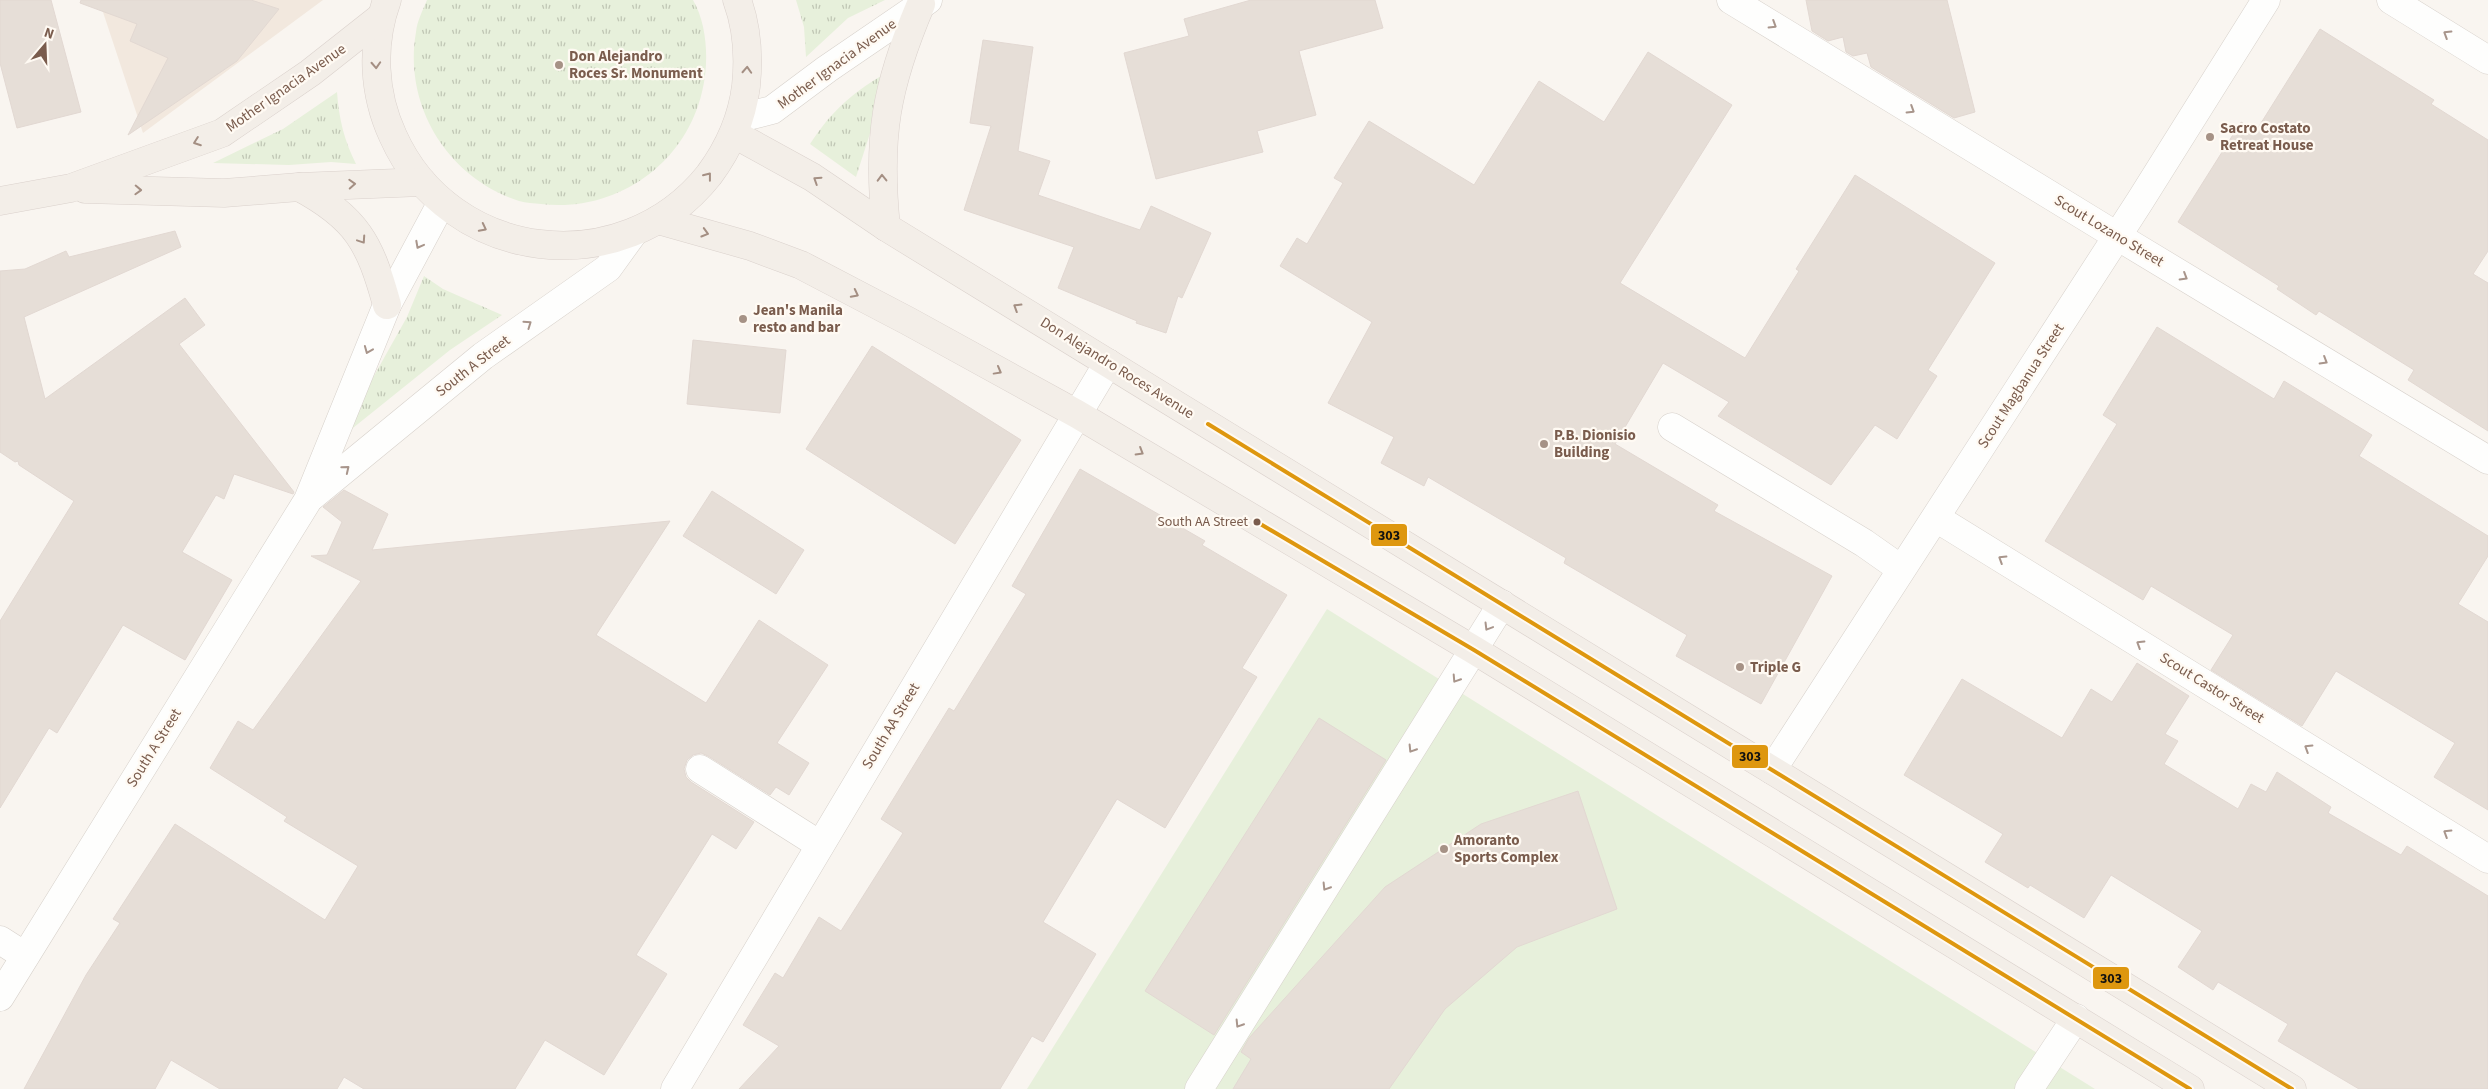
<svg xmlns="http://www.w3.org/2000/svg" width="2488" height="1089" font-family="'Source Sans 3',sans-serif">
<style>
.residential{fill:#f2e8de}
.grass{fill:#e7f0db}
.park{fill:url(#park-tufts)}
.building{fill:#e6ded7;stroke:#e2d8d2}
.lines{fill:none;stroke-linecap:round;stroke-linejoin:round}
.minor-casing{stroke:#d7d1cb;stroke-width:29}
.major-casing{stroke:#dad1cc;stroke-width:29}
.minor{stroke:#fefefd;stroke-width:28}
.major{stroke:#f3eee8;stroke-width:28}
.bus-1-casing{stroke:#fffaf3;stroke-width:8}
.bus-1{stroke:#de970f;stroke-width:4}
.oneway{stroke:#a8958b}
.oneway2{stroke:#a48f83}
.poi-dot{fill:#a69286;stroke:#fffaf3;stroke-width:2}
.bus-dot{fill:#7a5c4d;stroke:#fffaf3;stroke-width:2}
.labels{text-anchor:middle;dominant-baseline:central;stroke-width:4.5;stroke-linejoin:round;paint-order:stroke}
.bus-label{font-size:14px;fill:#7a5c4d;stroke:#fffaf3;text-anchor:end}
.poi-label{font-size:15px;font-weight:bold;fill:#7a5c4d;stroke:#fffaf3;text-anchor:start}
.street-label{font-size:15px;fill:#7a5c4d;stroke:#fffaf3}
.line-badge{stroke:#fffaf3;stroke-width:2}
.pale-badge-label{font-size:14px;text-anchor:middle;font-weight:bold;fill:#111}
</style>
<defs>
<pattern id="park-tufts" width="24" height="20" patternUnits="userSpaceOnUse" patternTransform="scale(1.25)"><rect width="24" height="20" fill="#e7f0db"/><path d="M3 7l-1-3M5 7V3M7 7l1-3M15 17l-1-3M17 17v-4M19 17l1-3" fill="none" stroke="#c0c6b4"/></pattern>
</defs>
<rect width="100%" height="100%" fill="#f9f5f0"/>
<polygon class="residential" points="99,0 323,0 143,133"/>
<polygon class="grass" points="1327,609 2095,1089 1027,1089"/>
<g class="park">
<path d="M 427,0 L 693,0 C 708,26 709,64 702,92 C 685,165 615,213 541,204 C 534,203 526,203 519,201 C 448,178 403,106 416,32 C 417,21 423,10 427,0 Z"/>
<polygon points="796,0 885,0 848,18 806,57 804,27"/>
<path d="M 890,71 L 856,177 L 810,144 C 831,111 855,90 890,71 Z"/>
<path d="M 337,92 C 339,119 344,140 356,164 L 331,162 L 289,165 L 213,163 L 283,129 Z"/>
<polygon points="424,276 443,289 502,315 450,350 338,440 407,317"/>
</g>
<g class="building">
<polygon points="0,0 51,0 81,112 17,128 0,63"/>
<polygon points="81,0 251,0 279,9 237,61 128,135 168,58 130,41 137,24 80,3"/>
<polygon points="1251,0 1375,0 1383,28 1299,51 1316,115 1257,131 1263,152 1156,179 1124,53 1189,36 1184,19"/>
<polygon points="1806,0 1947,0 1975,112 1954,118 1871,67 1867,53 1853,56 1846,52 1843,37 1828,41 1812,31"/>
<polygon points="2320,29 2434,100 2431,104 2488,140 2488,251 2473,274 2488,283 2488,431 2408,380 2414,370 2319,311 2316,315 2277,289 2279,286 2178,222 2241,122 2256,131"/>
<polygon points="983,40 1033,47 1018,151 1050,161 1038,195 1140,230 1151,206 1211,233 1182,298 1178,296 1166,333 1136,323 1137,321 1058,288 1074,247 964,210 991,126 970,123"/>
<polygon points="1648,52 1732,105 1620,283 1745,358 1799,271 1796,269 1855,175 1995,263 1928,370 1937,376 1897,439 1875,425 1831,485 1718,416 1729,402 1663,363 1615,444 1718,505 1714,511 1832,576 1761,704 1676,656 1687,635 1564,563 1566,558 1428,477 1424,486 1381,463 1394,437 1328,403 1372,322 1280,266 1297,238 1307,244 1343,183 1334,178 1369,121 1474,185 1539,81 1604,122"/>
<polygon points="175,231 181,247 24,317 45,399 185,298 205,325 179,344 294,492 293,494 234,474 224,499 216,495 182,552 232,580 185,660 123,625 57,733 49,728 0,808 0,621 74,501 19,465 18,461 15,462 0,452 0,271 25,269 66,251 69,257"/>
<polygon points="2157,327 2274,399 2284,381 2372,435 2359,456 2488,536 2488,556 2458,604 2488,622 2488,810 2434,777 2455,743 2336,671 2302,726 2211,670 2233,635 2151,586 2143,600 2045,541 2117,424 2103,415"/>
<polygon points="693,340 786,350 780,413 687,404"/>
<polygon points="872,346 1021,440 955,544 806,449"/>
<polygon points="1080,469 1205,541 1202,545 1287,595 1242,668 1257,677 1165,828 1117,799 1043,922 1096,954 1043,1042 1032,1036 1000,1089 739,1089 779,1046 743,1025 775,973 783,978 819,917 841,931 903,833 881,819 949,708 954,711 1026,594 1012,586"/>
<polygon points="344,490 388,514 372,550 670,521 596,635 706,703 759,620 828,665 777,743 809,763 789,795 776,787 770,795 708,756 701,753 693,755 687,760 684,769 686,777 691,782 754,822 736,849 712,834 636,955 667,974 604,1075 545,1040 515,1089 364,1089 344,1077 337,1089 220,1089 171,1060 155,1089 24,1089 86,975 120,923 113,919 175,824 325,920 358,866 284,821 287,817 210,768 238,721 253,730 361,581 311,556 327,555 342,522 323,507"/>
<polygon points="712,491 804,550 776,594 683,536"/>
<polygon points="2137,663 2189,696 2165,734 2178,741 2164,764 2238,809 2251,784 2266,792 2277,772 2331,807 2328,813 2401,855 2407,846 2488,896 2488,1089 2359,1089 2278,1041 2288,1024 2218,982 2213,990 2178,967 2202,931 2111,875 2084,918 2030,885 2028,888 1985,862 2003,834 1904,775 1962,679 2062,738 2091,689 2112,702"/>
<polygon points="1319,718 1386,760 1214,1035 1145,991"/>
<polygon points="1578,791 1617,909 1517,947 1445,1009 1389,1089 1233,1089 1251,1059 1241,1052 1249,1038 1385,887 1481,824"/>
</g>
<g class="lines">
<g class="minor-casing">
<g id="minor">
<polyline points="1731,0 2117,236 2488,460"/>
<polyline points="2391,0 2488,60"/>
<polyline points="740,118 772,110 827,69 928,0"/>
<polyline points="1672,427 1864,543 1901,569"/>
<polyline points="311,497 483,356 608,268 634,232"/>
<polyline points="1936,518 2488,859"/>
<polyline points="700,769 820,845"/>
<polyline points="1772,770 2140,201 2266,0"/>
<polyline points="0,940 25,956"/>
<polyline points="0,997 308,500 387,305 442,202"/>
<polyline points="675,1089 1108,363"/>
<polyline points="1199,1089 1502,604"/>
<polyline points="2029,1089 2076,1018"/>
</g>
</g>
<g class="major-casing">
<g id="major">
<path d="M 387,0 C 371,44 373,93 393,136 C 450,263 622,284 709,175 C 729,148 742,119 746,86 C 749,57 747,27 737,0"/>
<polyline points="734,134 812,177 886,227 2292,1089"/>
<path d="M 299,187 C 357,218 370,243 387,305"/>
<polyline points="85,189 224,193 299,187 422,182"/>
<polyline points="0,201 71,188 222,133 310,73 381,17"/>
<polyline points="658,220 750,246 801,265 908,321 1077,414 1474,650 2190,1089"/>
<path d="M 886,227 C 877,137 886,86 921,4"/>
</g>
</g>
<use href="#minor" class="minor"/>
<use href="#major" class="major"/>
<g class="bus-1-casing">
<g id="bus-1">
<polyline points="1208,424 2292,1089"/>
<polyline points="1257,522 1474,650 2190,1089"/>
</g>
</g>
<use href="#bus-1" class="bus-1"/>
</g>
<defs><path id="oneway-chevron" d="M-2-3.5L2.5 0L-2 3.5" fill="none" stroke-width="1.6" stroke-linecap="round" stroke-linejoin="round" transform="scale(1.25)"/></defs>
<g class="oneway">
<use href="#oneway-chevron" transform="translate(1773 25) rotate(32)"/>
<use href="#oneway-chevron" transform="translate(2447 34) rotate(-148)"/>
<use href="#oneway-chevron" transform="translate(1911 110) rotate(32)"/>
<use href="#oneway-chevron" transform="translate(419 245) rotate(118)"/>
<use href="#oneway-chevron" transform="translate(2184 277) rotate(31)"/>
<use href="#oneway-chevron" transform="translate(528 324) rotate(-35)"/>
<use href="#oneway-chevron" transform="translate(368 350) rotate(112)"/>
<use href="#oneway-chevron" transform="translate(2324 361) rotate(31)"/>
<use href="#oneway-chevron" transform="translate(346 469) rotate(-39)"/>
<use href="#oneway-chevron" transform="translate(2002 559) rotate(-148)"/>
<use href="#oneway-chevron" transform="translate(1488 627) rotate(121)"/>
<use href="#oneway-chevron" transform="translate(2140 644) rotate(-148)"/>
<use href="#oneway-chevron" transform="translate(1456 679) rotate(123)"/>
<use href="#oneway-chevron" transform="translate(2308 748) rotate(-148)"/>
<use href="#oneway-chevron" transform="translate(1412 749) rotate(122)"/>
<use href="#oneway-chevron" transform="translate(2447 833) rotate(-148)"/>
<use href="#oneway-chevron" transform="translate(1326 887) rotate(122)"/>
<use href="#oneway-chevron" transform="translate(1239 1024) rotate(122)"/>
</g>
<g class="oneway2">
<use href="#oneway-chevron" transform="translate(376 65) rotate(87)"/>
<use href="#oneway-chevron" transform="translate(747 70) rotate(-87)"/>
<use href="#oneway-chevron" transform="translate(197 142) rotate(160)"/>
<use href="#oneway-chevron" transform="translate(708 176) rotate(-52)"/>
<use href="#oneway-chevron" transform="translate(882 178) rotate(-91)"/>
<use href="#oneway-chevron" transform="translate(817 180) rotate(-147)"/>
<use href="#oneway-chevron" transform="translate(352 184) rotate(-3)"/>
<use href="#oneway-chevron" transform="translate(138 190) rotate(2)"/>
<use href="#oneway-chevron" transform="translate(483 228) rotate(27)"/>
<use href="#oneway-chevron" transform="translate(705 233) rotate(16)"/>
<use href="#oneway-chevron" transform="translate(362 240) rotate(56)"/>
<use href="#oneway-chevron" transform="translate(855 294) rotate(27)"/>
<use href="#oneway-chevron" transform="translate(1017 307) rotate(-148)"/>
<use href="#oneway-chevron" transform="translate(998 371) rotate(29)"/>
<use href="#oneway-chevron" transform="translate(1140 452) rotate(31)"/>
</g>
<g class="poi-dot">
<circle cx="559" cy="65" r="5"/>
<circle cx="2210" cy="137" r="5"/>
<circle cx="743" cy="319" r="5"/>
<circle cx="1544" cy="444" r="5"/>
<circle cx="1740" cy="667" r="5"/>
<circle cx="1444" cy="849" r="5"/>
</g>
<circle class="bus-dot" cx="1257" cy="522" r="4.5"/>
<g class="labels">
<g class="bus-label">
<text x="1248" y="522">South AA Street</text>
</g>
<g class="poi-label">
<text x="569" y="56">Don Alejandro<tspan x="569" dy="17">Roces Sr. Monument</tspan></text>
<text x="2220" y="128">Sacro Costato<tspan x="2220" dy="17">Retreat House</tspan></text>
<text x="753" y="310">Jean's Manila<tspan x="753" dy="17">resto and bar</tspan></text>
<text x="1554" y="435">P.B. Dionisio<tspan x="1554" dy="17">Building</tspan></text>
<text x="1750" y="667">Triple G</text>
<text x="1454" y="840">Amoranto<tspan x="1454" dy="17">Sports Complex</tspan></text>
</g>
<g class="street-label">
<text transform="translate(837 64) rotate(-36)">Mother Ignacia Avenue</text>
<text transform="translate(286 88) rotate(-35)">Mother Ignacia Avenue</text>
<text transform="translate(2109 231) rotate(31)">Scout Lozano Street</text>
<text transform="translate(473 366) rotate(-38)">South A Street</text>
<text transform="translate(1117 368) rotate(32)">Don Alejandro Roces Avenue</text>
<text transform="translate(2021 386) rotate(-57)">Scout Magbanua Street</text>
<text transform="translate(2212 688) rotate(32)">Scout Castor Street</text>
<text transform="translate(891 726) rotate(-59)">South AA Street</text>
<text transform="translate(154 748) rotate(-58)">South A Street</text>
</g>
</g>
<g class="line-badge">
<rect x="1370" y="523" width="38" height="24" rx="5" fill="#de970f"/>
<rect x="1731" y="744" width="38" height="25" rx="5" fill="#de970f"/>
<rect x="2092" y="966" width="38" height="24" rx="5" fill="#de970f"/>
</g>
<g class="pale-badge-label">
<text x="1389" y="540">303</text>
<text x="1750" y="761">303</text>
<text x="2111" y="983">303</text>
</g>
<g transform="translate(45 45) rotate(19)" stroke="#fffaf3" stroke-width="4" paint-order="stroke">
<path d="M0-4L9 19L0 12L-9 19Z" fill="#7a5c4d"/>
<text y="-8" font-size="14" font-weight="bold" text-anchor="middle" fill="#7a5c4d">N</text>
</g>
</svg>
